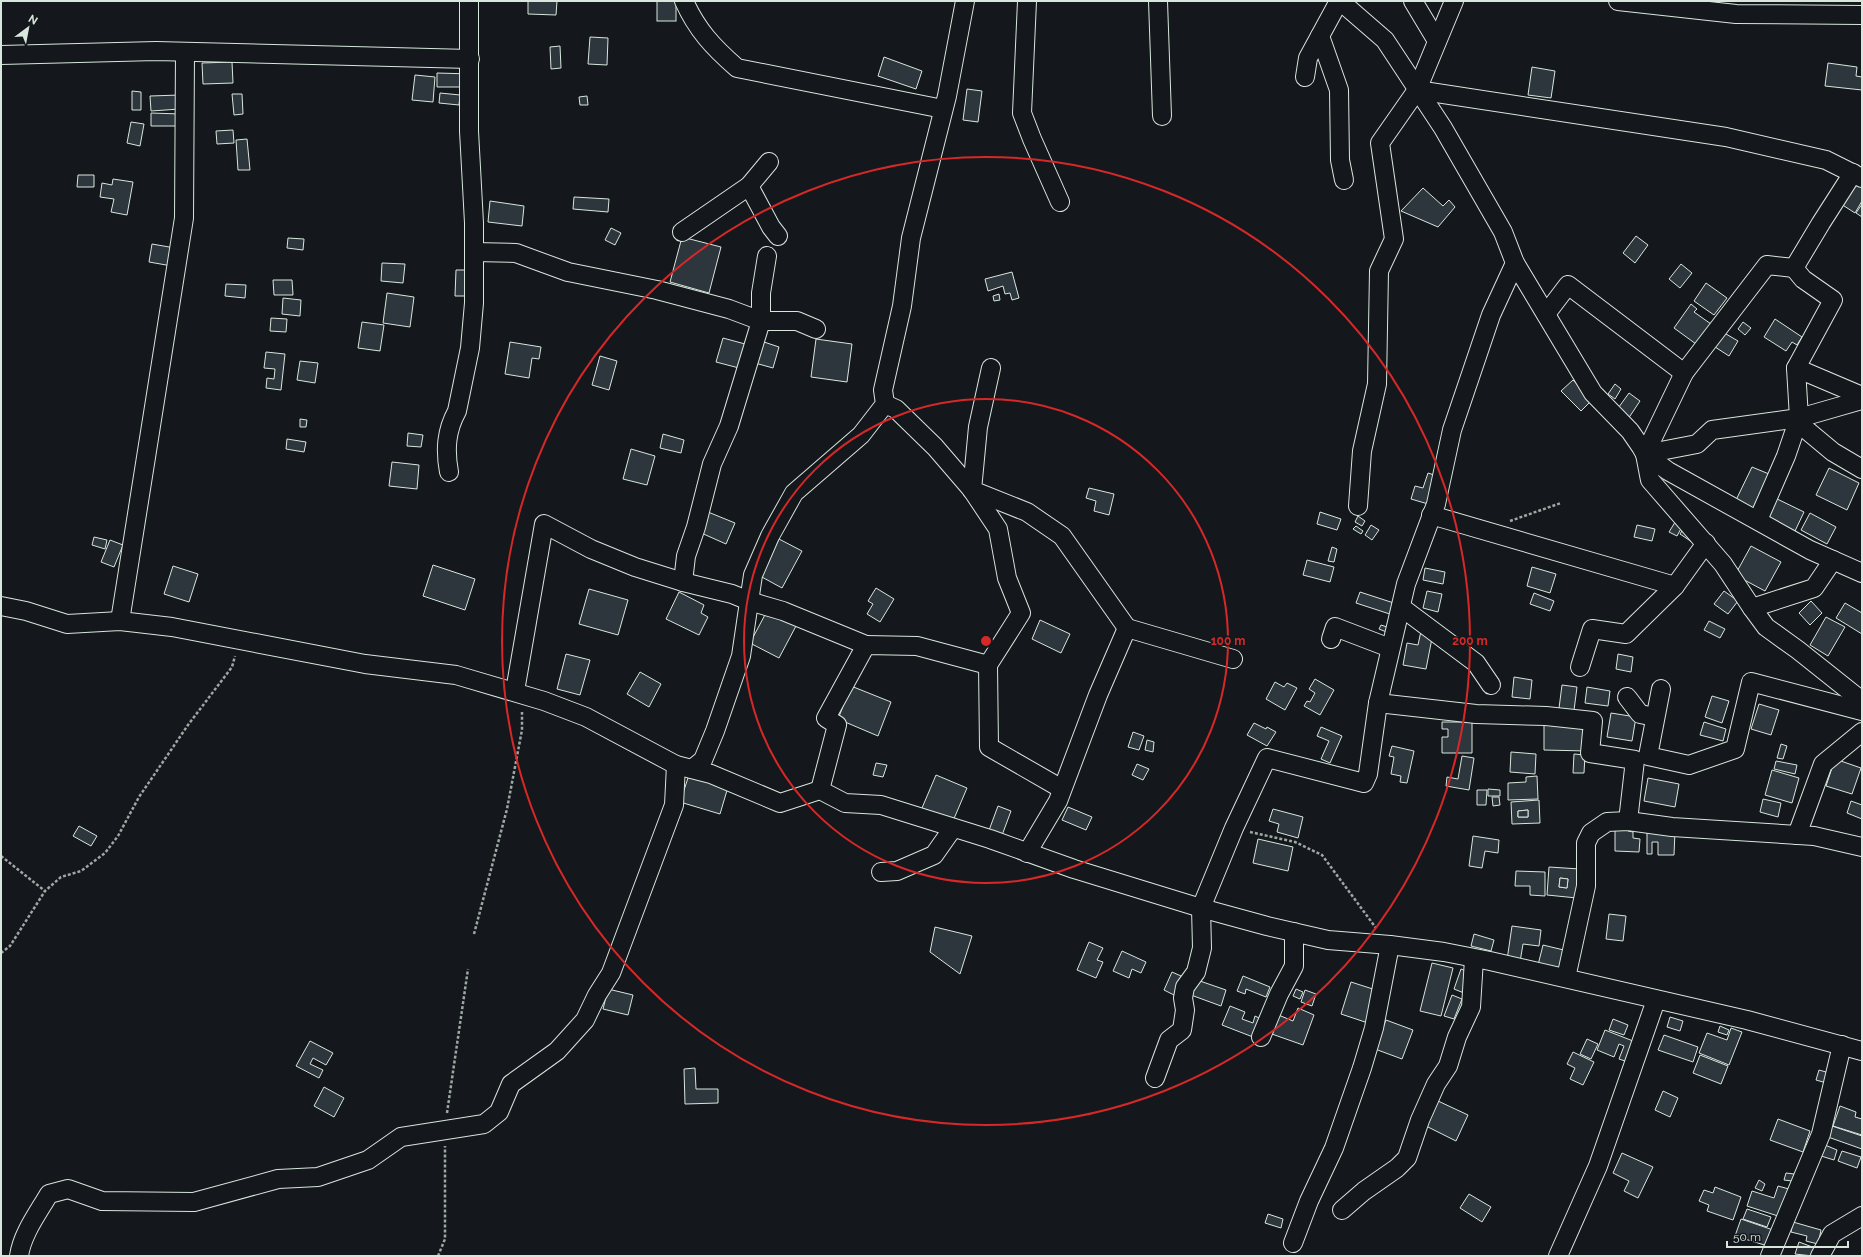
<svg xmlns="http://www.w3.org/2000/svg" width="1863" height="1257" font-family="Raleway,sans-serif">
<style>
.building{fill:#2c363c;stroke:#d8e6dc;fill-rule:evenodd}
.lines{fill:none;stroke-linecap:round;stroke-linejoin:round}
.minor-casing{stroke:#d8e6dc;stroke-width:20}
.path{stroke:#9da8a2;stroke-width:2.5;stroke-dasharray:3 2;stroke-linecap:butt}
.minor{stroke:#14181c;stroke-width:18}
.ring{fill:none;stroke:#d62828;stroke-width:2}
.centre{fill:#d62828;stroke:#14181c;stroke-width:2}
.ring-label{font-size:12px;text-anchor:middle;font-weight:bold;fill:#d62828;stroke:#14181c;stroke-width:3;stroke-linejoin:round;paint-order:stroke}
</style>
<rect width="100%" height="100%" fill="#14181c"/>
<g class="building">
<polygon points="528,1 557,1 556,15 528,14"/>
<rect x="657" y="1" width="19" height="20"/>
<polygon points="590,37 608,38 607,65 588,64"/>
<polygon points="560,46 561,68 551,69 550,47"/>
<polygon points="884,57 922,71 916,89 878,76"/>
<polygon points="232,62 233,83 203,84 202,63"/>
<polygon points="1828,63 1857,67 1856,76 1862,77 1862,90 1825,86"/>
<polygon points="1532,67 1555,71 1551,98 1528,95"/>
<polygon points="437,73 472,74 472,91 460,90 460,87 437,87"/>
<polygon points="415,75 435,77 433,102 412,100"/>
<polygon points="967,89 982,91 978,122 963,120"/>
<polygon points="132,91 141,92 141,110 132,110"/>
<polygon points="440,93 460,95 459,105 439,103"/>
<polygon points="232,94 242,94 243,114 234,115"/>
<polygon points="180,95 180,109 151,111 150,96"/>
<polygon points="587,96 588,105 580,105 579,97"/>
<polygon points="151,113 181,114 181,126 151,126"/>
<polygon points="131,122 144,124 140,146 127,143"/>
<polygon points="233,130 234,143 217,144 216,131"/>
<polygon points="247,139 250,170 238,170 236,140"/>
<polygon points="78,175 94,175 94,187 77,187"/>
<polygon points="113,179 133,182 127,215 111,212 114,199 100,197 102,183 112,185"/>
<polygon points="1857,179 1862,183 1862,201 1855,213 1841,204"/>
<polygon points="1423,188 1443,206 1449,200 1455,207 1438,227 1401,211"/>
<polygon points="574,197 609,199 608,212 573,209"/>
<polygon points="490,201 524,206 522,226 488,222"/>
<polygon points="1862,204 1862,217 1856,213"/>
<polygon points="611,228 621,233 615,245 605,240"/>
<polygon points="1636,236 1648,245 1635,263 1623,253"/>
<polygon points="682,237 721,247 709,293 670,282"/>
<polygon points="288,238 304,239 303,250 287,248"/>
<polygon points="152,244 175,248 172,266 149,262"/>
<polygon points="382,263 405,264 403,283 381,281"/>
<polygon points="1681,264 1692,273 1680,288 1669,279"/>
<polygon points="456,270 474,270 474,296 455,296"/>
<polygon points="1012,272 1019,298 1012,300 1010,293 1005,294 1003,286 988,291 985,279"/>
<polygon points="273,280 292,280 293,295 274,295"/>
<polygon points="1706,283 1727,298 1714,315 1694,301"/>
<polygon points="226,284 246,285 245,298 225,296"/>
<polygon points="387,293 414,297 410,327 383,323"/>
<polygon points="999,294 1000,300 994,301 993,296"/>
<polygon points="283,298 301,300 300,316 282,314"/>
<polygon points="1691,304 1697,309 1694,312 1711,324 1696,344 1674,328"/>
<polygon points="271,318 287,319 286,332 270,331"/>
<polygon points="1775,319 1802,337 1797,345 1792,342 1786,351 1764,337"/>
<polygon points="362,322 384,325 380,351 358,348"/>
<polygon points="1743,322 1751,328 1745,335 1738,329"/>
<polygon points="1721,331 1738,341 1729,356 1712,345"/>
<polygon points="723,338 745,344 739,368 716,362"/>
<polygon points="816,339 852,344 847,382 811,377"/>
<polygon points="761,341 779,347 773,368 755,363"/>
<polygon points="510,342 541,347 539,359 532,358 529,378 505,374"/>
<polygon points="266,352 285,354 281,390 266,388 267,378 274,379 275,369 264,368"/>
<polygon points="600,356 617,361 609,390 592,385"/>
<polygon points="300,361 318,363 315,383 297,380"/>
<polygon points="1573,380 1592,400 1581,411 1561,391"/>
<polygon points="1615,384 1621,389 1615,399 1608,394"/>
<polygon points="1629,393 1640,401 1628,419 1616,411"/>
<polygon points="300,419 307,420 306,427 300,427"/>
<polygon points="408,433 423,435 421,447 407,446"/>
<polygon points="663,434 684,440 681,453 660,448"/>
<polygon points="287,439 306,442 304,452 286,449"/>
<polygon points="631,449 655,456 647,485 623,479"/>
<polygon points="392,462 419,465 417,489 389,486"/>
<polygon points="1752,467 1769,474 1753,508 1736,500"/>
<polygon points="1829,468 1859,483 1847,510 1816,495"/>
<polygon points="1428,473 1443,478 1435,506 1411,499 1415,486 1423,488"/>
<polygon points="1089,488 1114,494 1109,515 1094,511 1096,501 1086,498"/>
<polygon points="1773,497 1804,512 1795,531 1764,516"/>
<polygon points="708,512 735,523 726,544 699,532"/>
<polygon points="1320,512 1341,519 1337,530 1317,524"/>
<polygon points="1810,513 1836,527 1827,544 1801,530"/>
<polygon points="1358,516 1365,521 1362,526 1355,522"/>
<polygon points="1677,519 1684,523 1677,536 1669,532"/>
<polygon points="1371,525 1379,530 1372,540 1365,535"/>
<polygon points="1637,525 1655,529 1652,541 1634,537"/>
<polygon points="1356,526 1363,531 1361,534 1353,529"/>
<polygon points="1685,526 1697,534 1692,542 1680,534"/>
<polygon points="94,537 107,540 105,549 92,545"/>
<polygon points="779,539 802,551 782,588 760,576"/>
<polygon points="110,540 123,545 114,567 101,562"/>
<polygon points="1751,546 1781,562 1765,591 1735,575"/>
<polygon points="1332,547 1337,549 1334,562 1328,561"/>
<polygon points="1307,560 1334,567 1330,582 1303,575"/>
<polygon points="433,565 475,579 465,610 423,596"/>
<polygon points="173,566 198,574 189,602 164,594"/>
<polygon points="1532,567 1556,574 1550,593 1527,586"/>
<polygon points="1425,568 1445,572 1443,584 1423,580"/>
<polygon points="876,588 894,599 880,622 867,614 873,604 868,601"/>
<polygon points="589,589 628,600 618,635 579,624"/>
<polygon points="1427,591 1442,594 1438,612 1423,608"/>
<polygon points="1724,591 1738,601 1728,614 1714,604"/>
<polygon points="679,592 704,605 701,613 708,617 699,635 666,619"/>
<polygon points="1360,592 1403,606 1399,617 1356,603"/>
<polygon points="1534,593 1554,601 1550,611 1530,604"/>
<polygon points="1811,601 1822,613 1810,625 1799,613"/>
<polygon points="1845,603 1862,613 1862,634 1836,618"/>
<polygon points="767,611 796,626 779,658 750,643"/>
<polygon points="1826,617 1845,627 1828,656 1810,645"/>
<polygon points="1040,620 1070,634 1061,653 1032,639"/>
<polygon points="1709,621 1725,629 1720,638 1704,630"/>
<polygon points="1381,625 1396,630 1394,635 1379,629"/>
<polygon points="1421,631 1433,633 1426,669 1403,665 1407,643 1418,645"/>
<polygon points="566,654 590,660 580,695 557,689"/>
<polygon points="1618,654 1633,657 1631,672 1616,669"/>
<polygon points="640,672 661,684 649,707 627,694"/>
<polygon points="1514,677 1532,680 1530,699 1512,697"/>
<polygon points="1315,679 1334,690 1320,715 1304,706 1307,701 1310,702 1315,693 1309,689"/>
<polygon points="1275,682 1284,687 1287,683 1297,688 1285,710 1266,699"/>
<polygon points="1562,685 1577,687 1573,718 1558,716"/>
<polygon points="851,686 891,702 878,736 838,719"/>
<polygon points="1587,687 1610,691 1608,706 1585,703"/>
<polygon points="1712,696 1729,701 1722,723 1705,717"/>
<polygon points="1759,704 1779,710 1771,735 1751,729"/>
<polygon points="1611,713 1636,717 1632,741 1607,737"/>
<polygon points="1442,722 1472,722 1472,753 1442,753 1442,737 1448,737 1448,729 1442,729"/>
<polygon points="1704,722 1726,729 1723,741 1700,735"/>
<polygon points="1254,723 1266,729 1267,727 1276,732 1267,746 1247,735"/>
<polygon points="1544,725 1587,726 1587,751 1544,750"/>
<polygon points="1321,727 1342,736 1330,763 1321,759 1329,741 1317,736"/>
<polygon points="1133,732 1144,736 1139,750 1128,747"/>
<polygon points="1147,740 1154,742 1153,752 1145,750"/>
<polygon points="1781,744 1787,746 1783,759 1777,758"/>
<polygon points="1392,746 1414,751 1407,783 1400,782 1401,776 1391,774 1394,757 1389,756"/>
<polygon points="1511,752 1536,754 1535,774 1510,772"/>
<polygon points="1574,754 1585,755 1584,773 1573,773"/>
<polygon points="1462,756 1474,758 1469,790 1446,786 1447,777 1458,779"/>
<polygon points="1835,759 1861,768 1852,794 1826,786"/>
<polygon points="1776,761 1797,765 1795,774 1774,769"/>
<polygon points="876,763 887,765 883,777 873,775"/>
<polygon points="1137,764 1149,769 1143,780 1132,775"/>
<polygon points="1772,770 1799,778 1792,803 1765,795"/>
<polygon points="689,775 728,787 720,814 680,802"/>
<polygon points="936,775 967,788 953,821 922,808"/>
<polygon points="1537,776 1538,799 1508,800 1508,783 1526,782 1526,777"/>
<polygon points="1648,778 1679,784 1675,807 1644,801"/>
<polygon points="1488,789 1500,790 1500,796 1488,796"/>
<polygon points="1477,790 1487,790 1486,805 1477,805"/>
<polygon points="1492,797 1499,797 1500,805 1493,806"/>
<polygon points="1763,799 1781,803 1778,817 1760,812"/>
<path d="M 1539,800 L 1540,823 L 1512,824 L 1511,802 ZM 1528,810 L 1528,817 L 1518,817 L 1518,811 Z"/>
<polygon points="1851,801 1862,805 1862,819 1847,813"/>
<polygon points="998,806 1011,811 1001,838 988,833"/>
<polygon points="1068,807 1092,817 1086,830 1062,820"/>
<polygon points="1273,809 1303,817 1298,838 1277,832 1279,824 1269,821"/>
<polygon points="1528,810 1528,817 1518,817 1518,811"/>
<polygon points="79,826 97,836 91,846 73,836"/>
<polygon points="1615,828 1628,829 1628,831 1633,832 1633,838 1640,839 1639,852 1615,851"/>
<polygon points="1647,830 1675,831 1674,855 1658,855 1658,842 1652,842 1652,854 1647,854"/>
<polygon points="1473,836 1499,840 1498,853 1485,851 1482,868 1469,866"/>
<polygon points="1258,839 1293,847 1288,871 1253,863"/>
<path d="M 1549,867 L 1580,869 L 1577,898 L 1547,895 ZM 1560,878 L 1568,879 L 1567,888 L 1559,887 Z"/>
<polygon points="1516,871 1545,872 1545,896 1530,895 1530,886 1515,886"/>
<polygon points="1560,878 1568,879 1567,888 1559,887"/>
<polygon points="1609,914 1626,916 1623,941 1606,939"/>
<polygon points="1512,926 1541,930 1539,946 1523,944 1520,962 1507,960"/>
<polygon points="935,927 972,936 960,974 930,952"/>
<polygon points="1474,934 1494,940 1491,951 1471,946"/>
<polygon points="1089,942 1103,948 1097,960 1103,962 1096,978 1077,970"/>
<polygon points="1543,945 1572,952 1568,972 1538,965"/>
<polygon points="1122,951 1146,962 1141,973 1132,969 1129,978 1113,971"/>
<polygon points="1432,963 1453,968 1441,1016 1420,1011"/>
<polygon points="1461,969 1471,973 1464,993 1454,989"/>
<polygon points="1172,972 1181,976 1174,995 1164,990"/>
<polygon points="1243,976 1270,987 1266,997 1246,989 1245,994 1237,991"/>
<polygon points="1197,980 1226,990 1221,1006 1191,995"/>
<polygon points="1351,982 1379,991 1368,1023 1341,1014"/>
<polygon points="608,989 633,995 628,1015 603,1009"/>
<polygon points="1296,989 1303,992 1300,999 1293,996"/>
<polygon points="1305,990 1316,994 1312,1006 1301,1002"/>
<polygon points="1452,995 1462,999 1454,1019 1444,1016"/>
<polygon points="1230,1006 1245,1012 1242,1019 1253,1023 1255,1016 1261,1019 1253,1037 1222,1025"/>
<polygon points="1298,1008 1314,1015 1303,1045 1269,1033 1276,1014 1293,1021"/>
<polygon points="1670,1017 1683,1021 1680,1031 1667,1027"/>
<polygon points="1613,1019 1628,1025 1624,1035 1609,1030"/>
<polygon points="1386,1020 1413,1030 1402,1059 1375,1049"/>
<polygon points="1720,1026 1729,1030 1727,1035 1718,1032"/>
<polygon points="1731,1028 1742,1032 1729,1065 1699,1053 1707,1033 1727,1040"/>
<polygon points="1605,1030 1633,1041 1625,1061 1619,1059 1624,1046 1619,1044 1614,1057 1597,1050"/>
<polygon points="1664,1035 1698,1047 1693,1062 1658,1050"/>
<polygon points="1587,1039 1598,1044 1591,1059 1580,1054"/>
<polygon points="310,1041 333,1053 326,1065 313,1058 310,1064 323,1070 319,1078 296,1066"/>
<polygon points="1573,1052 1594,1062 1583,1085 1570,1079 1575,1068 1567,1064"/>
<polygon points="1700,1055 1728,1066 1721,1084 1693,1073"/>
<polygon points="695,1068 696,1089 718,1089 718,1103 685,1104 684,1069"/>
<polygon points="1819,1070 1833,1074 1830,1084 1816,1080"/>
<polygon points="324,1087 344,1098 334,1117 314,1106"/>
<polygon points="1663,1091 1678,1098 1670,1117 1655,1110"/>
<polygon points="1438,1101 1468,1115 1456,1141 1426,1126"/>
<polygon points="1840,1106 1856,1112 1855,1117 1862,1119 1862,1135 1833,1126"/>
<polygon points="1778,1119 1810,1131 1803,1152 1770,1140"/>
<polygon points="1832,1126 1862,1136 1862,1149 1828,1137"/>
<polygon points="1825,1145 1837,1150 1834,1160 1821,1156"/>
<polygon points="1842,1151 1861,1157 1857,1168 1838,1161"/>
<polygon points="1622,1153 1653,1167 1638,1198 1624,1191 1629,1181 1613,1173"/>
<polygon points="1786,1173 1794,1174 1792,1181 1784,1180"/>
<polygon points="1759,1180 1765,1184 1762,1191 1755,1188"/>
<polygon points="1778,1186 1789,1189 1781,1217 1747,1206 1752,1191 1774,1198"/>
<polygon points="1715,1187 1741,1197 1733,1220 1707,1211 1709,1205 1699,1201 1704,1190 1713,1193"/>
<polygon points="1469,1194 1491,1207 1482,1222 1460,1208"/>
<polygon points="1747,1209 1771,1217 1767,1227 1743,1219"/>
<polygon points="1268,1214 1283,1219 1281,1228 1265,1223"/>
<polygon points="1741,1219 1776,1231 1771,1247 1735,1236"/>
<polygon points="1793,1222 1821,1230 1818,1244 1806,1241 1807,1236 1791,1232"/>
<polygon points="1799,1242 1815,1248 1813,1256 1795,1254"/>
</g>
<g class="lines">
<g class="minor-casing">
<g id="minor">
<path d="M 684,1 C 697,30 713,47 737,68 L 943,109"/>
<polyline points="1027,1 1022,113 1032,139 1060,202"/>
<polyline points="1158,1 1162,116"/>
<polyline points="1340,1 1385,40 1443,128 1503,232 1515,263 1593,393 1630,431 1641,447 1645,454 1650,480 1723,564 1752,608 1766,627 1798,650 1862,701"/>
<polyline points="1413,1 1437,41"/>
<polyline points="1618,1 1736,14 1862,15"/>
<polyline points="1320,36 1339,90 1340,160 1344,180"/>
<polyline points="1,55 156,51 470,59"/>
<polyline points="1305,77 1308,58 1339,1"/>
<polyline points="1417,90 1726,137 1826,160 1862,178"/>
<polyline points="749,186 771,227 778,236"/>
<polyline points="682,232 749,186 769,162"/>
<polyline points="474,252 516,253 568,272 657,290 729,309 761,321 797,321 816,329"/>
<polyline points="1546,314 1568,285 1684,373"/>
<polyline points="991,368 978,427 972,490 1027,512 1062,536 1127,628"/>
<polyline points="1796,368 1862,396"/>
<polyline points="885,404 896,409 935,447 972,490 998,529 1007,578 1021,613 988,665"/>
<polyline points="1797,422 1833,452 1862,469"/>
<polyline points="1645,454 1684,373 1767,265 1794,268"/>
<polyline points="1645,454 1668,471 1810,550 1862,573"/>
<polyline points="1645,454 1697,444 1712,430 1799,418 1862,400"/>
<path d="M 449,472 C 445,450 446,431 457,411 L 470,348 L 474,303 L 474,223 L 469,131 L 469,1"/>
<polyline points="1358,506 1362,451 1377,384 1379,271 1394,239 1380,143 1417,90 1454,1"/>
<polyline points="1431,515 1675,586"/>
<polyline points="1758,520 1786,456 1799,418 1796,368 1833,300 1803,279 1794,268 1821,223 1853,173"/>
<polyline points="683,582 686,556 696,527 712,464 729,426 761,321 761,293 767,256"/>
<polyline points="1,606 26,611 67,624 120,621 172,627 365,664 456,675 544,701 586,717 676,765 711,774 780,803 820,790 845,803 881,805 990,839 1074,869 1201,908 1267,926 1328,940 1390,945 1444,952 1490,961 1747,1020 1862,1051"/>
<polyline points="1401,607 1476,663 1491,685"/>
<polyline points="1752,608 1814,588 1833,560"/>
<polyline points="120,621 184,218 185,53"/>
<polyline points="1331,639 1335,627 1390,648"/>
<polyline points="1580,667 1592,629 1626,634 1675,586 1706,543"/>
<polyline points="1661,689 1648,756 1689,765 1735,749 1751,682 1862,711"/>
<polyline points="515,691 544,524 591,549 635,567 683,582 732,594 749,601 783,611 866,645"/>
<polyline points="1627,697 1640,714 1655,717"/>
<polyline points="1378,703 1476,714 1546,716 1593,721 1590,753 1635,760 1628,821"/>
<polyline points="692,769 703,760 715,731 741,656 753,575 770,536 794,493 861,435 885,404 883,390 902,306 911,238 947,96 965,1"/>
<polyline points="820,790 837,725 826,718 866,645 917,646 988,665 989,747 1062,789"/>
<polyline points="1797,835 1823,764 1862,732"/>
<polyline points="1027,853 1058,801 1098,695 1127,628 1233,659"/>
<polyline points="881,872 897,871 934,855 953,828"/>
<polyline points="1566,978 1586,886 1586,843 1591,833 1607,822 1628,821 1672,827 1814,836 1862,847"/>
<polyline points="1261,1037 1279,994 1294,966 1294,932"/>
<polyline points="1155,1078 1169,1040 1182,1030 1185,1010 1183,998 1185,987 1196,972 1202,948 1201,908 1234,828 1267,758 1364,783 1368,774 1378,703 1406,584 1436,504 1452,430 1491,315 1515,263"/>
<polyline points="1342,1210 1364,1191 1397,1168 1407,1158 1420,1120 1436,1084 1448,1066 1457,1037 1471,1007 1474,959"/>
<polyline points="1293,1243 1309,1201 1334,1148 1362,1068 1374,1028 1390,945"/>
<path d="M 19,1256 C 22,1234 38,1213 49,1194 L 68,1189 L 102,1201 L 194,1202 L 278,1179 L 318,1177 L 368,1160 L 401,1137 L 484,1124 L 499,1112 L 511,1084 L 557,1051 L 585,1020 L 597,995 L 611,973 L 674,805 L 676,765"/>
<polyline points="1558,1256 1598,1166 1656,1000"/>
<polyline points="1770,1256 1821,1134 1842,1045"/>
<polyline points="1820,1256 1832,1234 1862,1216"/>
</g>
</g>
<g class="path">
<polyline points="1510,521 1561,503"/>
<polyline points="1250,832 1295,842 1322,855 1376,928"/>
<polyline points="1,856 45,891"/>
<polyline points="474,934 507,809 522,730 522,712"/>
<polyline points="1,953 10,946 45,891 61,877 81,871 105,853 118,836 139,797 188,725 232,667 235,656"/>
<polyline points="447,1113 468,969"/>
<polyline points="438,1256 445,1239 445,1146"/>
</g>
<use href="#minor" class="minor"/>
</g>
<g class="ring">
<circle cx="986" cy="641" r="242"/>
<circle cx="986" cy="641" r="484"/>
</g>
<circle cx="986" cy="641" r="6" class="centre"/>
<g class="ring-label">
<text x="1228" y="645">100 m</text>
<text x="1470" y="645">200 m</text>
</g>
<rect width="1863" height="1257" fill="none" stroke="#d8e6dc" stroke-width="4"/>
<g transform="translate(28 28) rotate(32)" stroke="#14181c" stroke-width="3" paint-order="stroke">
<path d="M0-3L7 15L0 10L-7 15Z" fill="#d8e6dc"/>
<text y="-6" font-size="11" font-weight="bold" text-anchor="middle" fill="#d8e6dc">N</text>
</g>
<path d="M1727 1241v6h121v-6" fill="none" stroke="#d8e6dc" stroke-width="2"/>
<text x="1733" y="1241" font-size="12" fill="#d8e6dc" stroke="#14181c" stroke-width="3" paint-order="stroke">50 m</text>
</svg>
